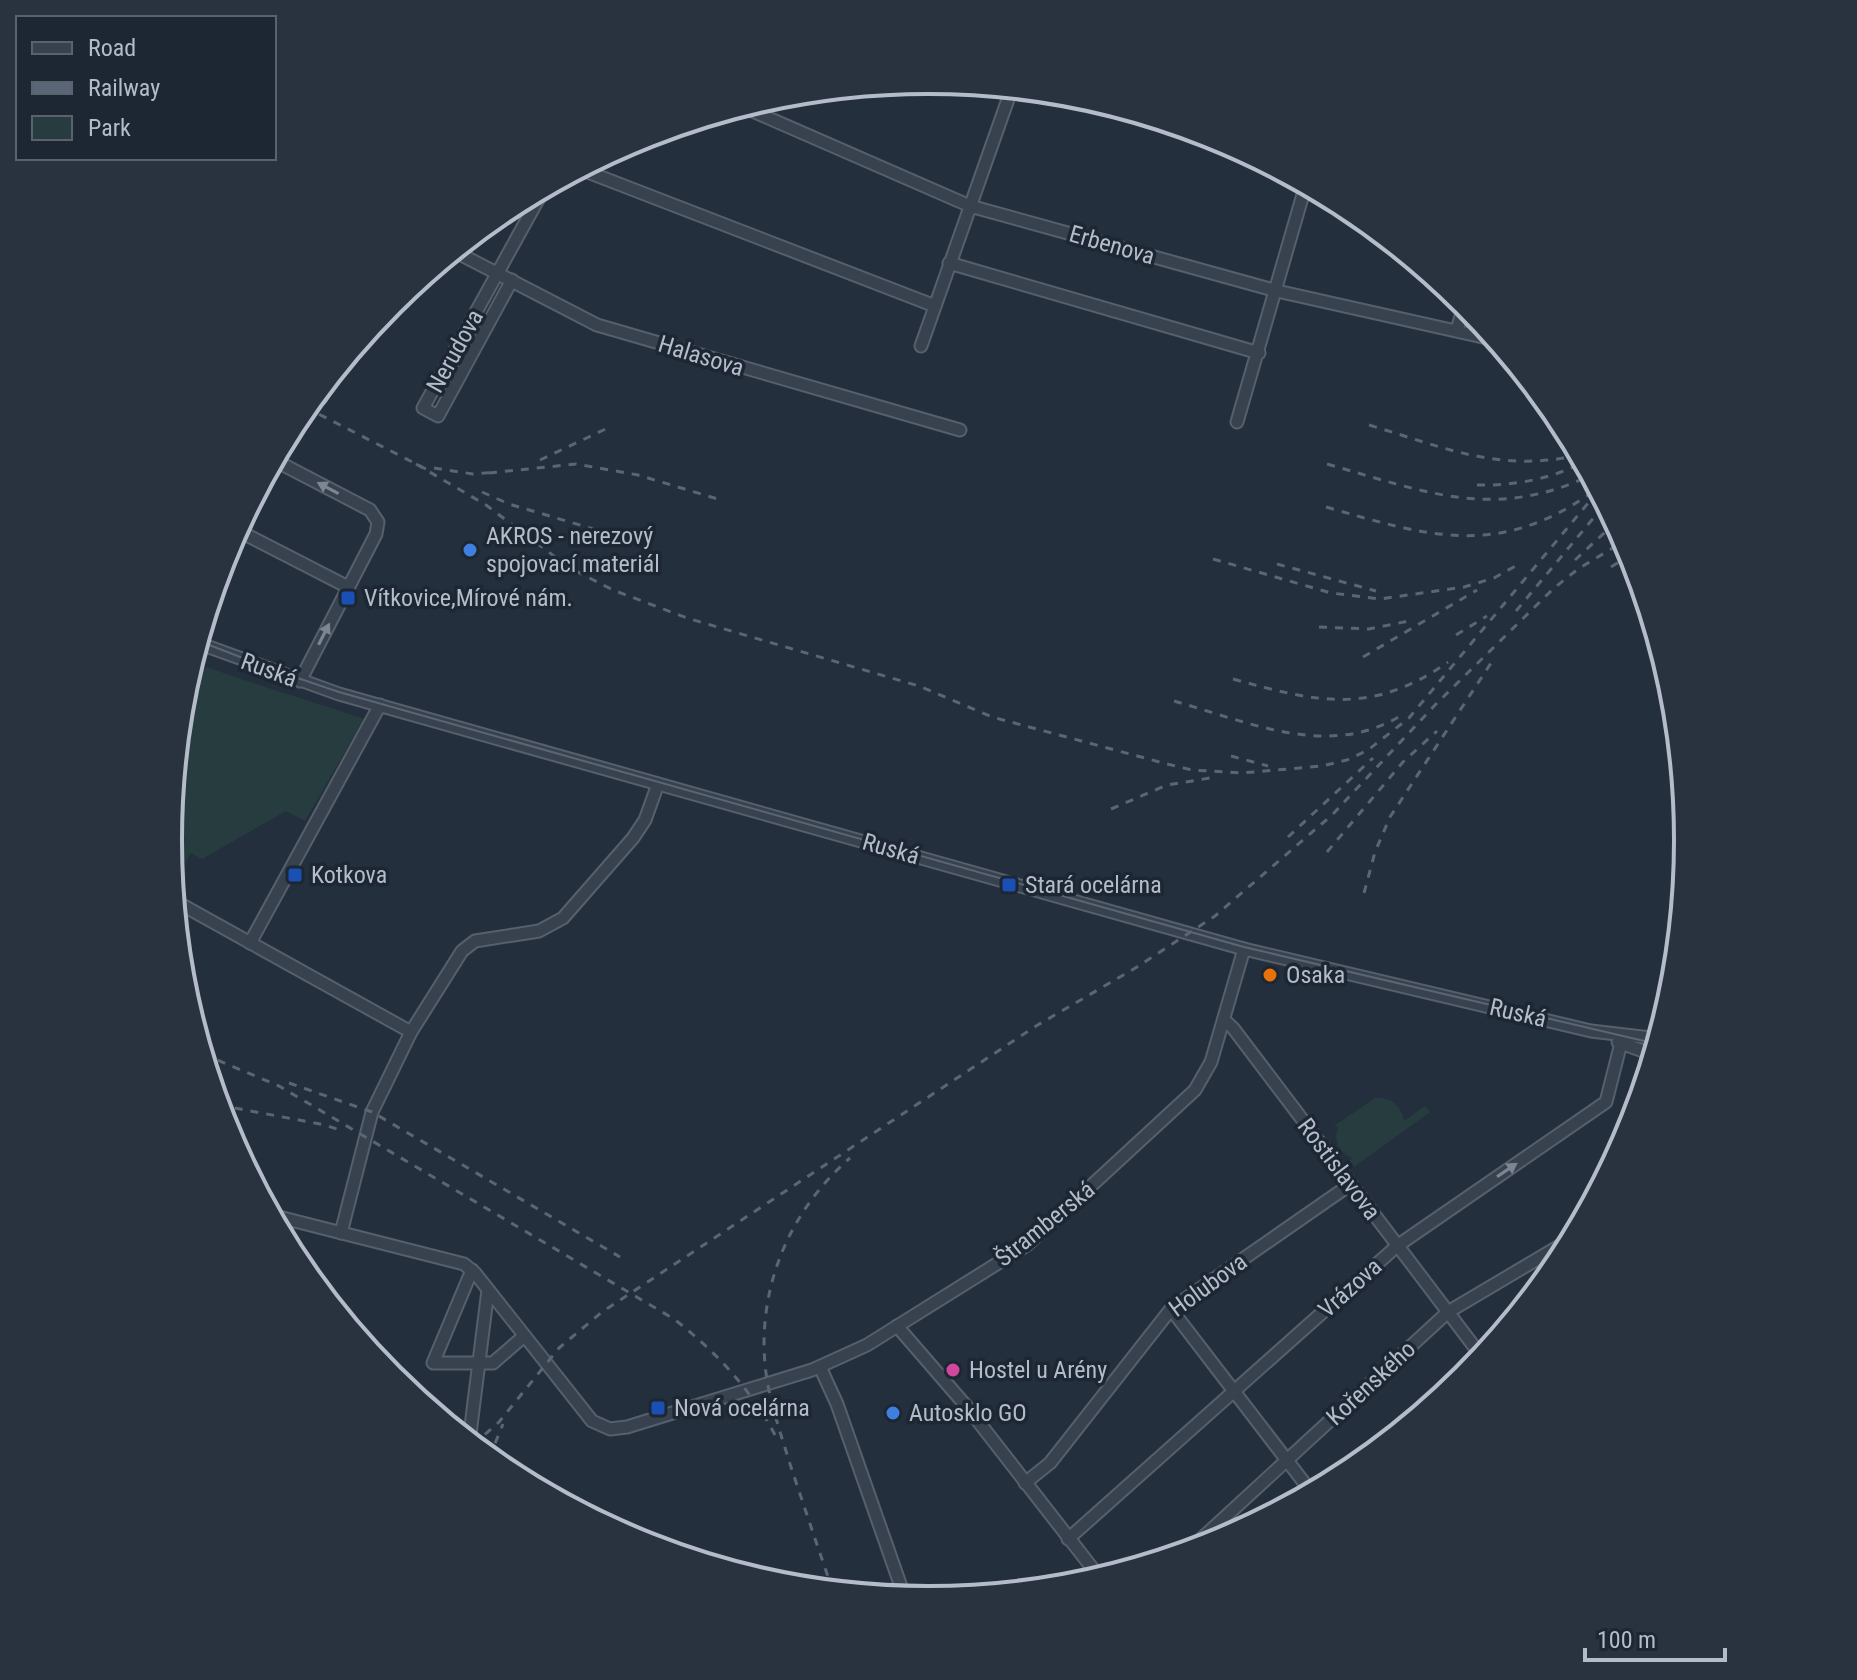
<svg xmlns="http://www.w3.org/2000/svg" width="1857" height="1680" font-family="'Roboto Condensed',sans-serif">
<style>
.green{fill:#263c3f}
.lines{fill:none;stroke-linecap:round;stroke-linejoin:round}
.minor-casing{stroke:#565f6c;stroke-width:15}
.minor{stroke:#38414e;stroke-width:11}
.tram{stroke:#5a6575;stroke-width:2}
.rail{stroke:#5a6575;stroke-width:3;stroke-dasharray:8 8;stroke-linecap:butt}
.oneway{fill:#7c8592}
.shop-dot{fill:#3f7fe0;stroke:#1d2633;stroke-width:3}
.transit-dot{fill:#1a4fb4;stroke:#1d2633;stroke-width:3}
.food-dot{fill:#e8710a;stroke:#1d2633;stroke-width:3}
.hotel-dot{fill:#d1479c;stroke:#1d2633;stroke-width:3}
.labels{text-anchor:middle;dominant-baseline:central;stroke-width:7;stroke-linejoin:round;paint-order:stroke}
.street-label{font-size:24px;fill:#b4bcc9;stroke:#1d2633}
.poi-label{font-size:24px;fill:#b4bcc9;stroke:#1d2633;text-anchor:start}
.rim{fill:none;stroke:#b4bcc9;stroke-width:4}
</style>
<rect width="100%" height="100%" fill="#242f3e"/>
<g class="green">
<path d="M 207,667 C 259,686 312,701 364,719 L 305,821 L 286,811 L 202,859 L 191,853 L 173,884 L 169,840 L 183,694 L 193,676 Z"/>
<path d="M 1375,1098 C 1392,1097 1401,1105 1404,1121 L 1425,1106 L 1430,1112 L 1354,1167 L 1349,1161 L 1352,1158 C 1339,1153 1333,1141 1338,1127 L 1334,1126 Z"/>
</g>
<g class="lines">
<g class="minor-casing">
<g id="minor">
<polyline points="741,106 970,206 1277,291 1496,340"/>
<polyline points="580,169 935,306"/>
<polyline points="454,251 597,325 960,430"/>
<polyline points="949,263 1259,353"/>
<polyline points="512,280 438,416 423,408 545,187"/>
<polyline points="1457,330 1465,302"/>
<polyline points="921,346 1012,88"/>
<polyline points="321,398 335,371"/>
<polyline points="1237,422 1306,184"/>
<polyline points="274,460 370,510 378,522 376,534 300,681"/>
<polyline points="237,530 348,587"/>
<polyline points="198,643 339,694 1244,949 1591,1031 1659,1039"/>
<polyline points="175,901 411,1032 372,1112 341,1233"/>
<polyline points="250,943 380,705"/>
<polyline points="1224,1020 1233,1028 1482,1357"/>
<polyline points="411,1032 462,951 475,941 539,931 563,918 633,838 645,820 658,784"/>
<polyline points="1618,1042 1654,1055"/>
<polyline points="271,1215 464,1264 475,1273 592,1421 610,1429 627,1427 812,1370 867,1345 1027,1245 1195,1090 1211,1062 1244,949"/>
<polyline points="472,1270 433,1363 493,1363 523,1337"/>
<polyline points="1171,1309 1312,1493"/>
<polyline points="897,1326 967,1407 1100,1578"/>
<polyline points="820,1367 837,1404 905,1598"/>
<polyline points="469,1442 488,1290"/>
<polyline points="1025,1483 1050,1463 1171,1309 1351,1184"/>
<polyline points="1068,1539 1397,1246 1606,1102 1621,1043"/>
<polyline points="1187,1552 1448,1312 1573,1238"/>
</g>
</g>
<use href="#minor" class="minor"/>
<polyline class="tram" points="199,641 271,669 339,692 1244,947 1657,1044"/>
<g class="rail">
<polyline points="305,407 426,469"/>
<path d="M 1369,425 C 1446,448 1499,473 1580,455"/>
<polyline points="540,460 612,426"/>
<polyline points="416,464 486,505 570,568 613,590 687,618 919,686 992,717 1167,764 1192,770 1242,773 1322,766 1347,760 1368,750 1409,718 1599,490"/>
<path d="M 1327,464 C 1423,491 1494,522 1591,475"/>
<polyline points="434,468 473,474 497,472"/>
<polyline points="489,473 576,464 638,475 721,500"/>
<path d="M 1477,485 C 1514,486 1551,479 1584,462"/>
<polyline points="482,492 509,504 607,533"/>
<path d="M 1326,507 C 1424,535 1496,559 1588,495"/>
<polyline points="1213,559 1331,593 1380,599 1464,587 1494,578 1519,564"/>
<polyline points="1575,560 1616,522"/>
<polyline points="1277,564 1376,591"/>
<polyline points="1611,567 1632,554"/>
<polyline points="1516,611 1606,503"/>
<polyline points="1319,627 1369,629 1414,620"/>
<polyline points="1456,635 1487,616"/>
<polyline points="1363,657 1477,590"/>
<path d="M 1233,679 C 1316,702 1372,716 1448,662"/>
<path d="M 1174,701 C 1249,722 1329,760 1402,715"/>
<polyline points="1231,756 1268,766"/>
<polyline points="1111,809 1167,785 1210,778"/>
<polyline points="1288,837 1373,758"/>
<polyline points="1327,852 1403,762 1437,731"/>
<polyline points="1364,893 1375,852 1390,817 1495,657"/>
<path d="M 203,1054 L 279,1086 L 674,1319 C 714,1350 751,1389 775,1435"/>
<polyline points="289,1083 372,1112 620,1257"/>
<polyline points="219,1105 325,1125 340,1130"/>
<polyline points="473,1445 499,1422 559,1348 602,1312 1036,1026 1137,967 1215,916 1332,815 1436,704 1553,589 1578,569 1626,540"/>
<polyline points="489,1458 503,1424"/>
<path d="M 833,1591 C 818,1548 804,1506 790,1464 C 780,1431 768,1398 765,1364 C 758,1285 791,1209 850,1158"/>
</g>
</g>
<defs><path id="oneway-solid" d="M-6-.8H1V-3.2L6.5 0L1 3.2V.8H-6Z" transform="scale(2)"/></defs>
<g class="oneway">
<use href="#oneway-solid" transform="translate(328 488) rotate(-152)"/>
<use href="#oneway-solid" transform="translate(324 634) rotate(-63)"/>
<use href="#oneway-solid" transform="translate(1507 1170) rotate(-34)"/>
</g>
<g class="shop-dot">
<circle cx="470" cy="550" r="8"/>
<circle cx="893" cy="1413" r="8"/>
</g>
<g class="transit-dot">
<rect x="340" y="590" width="16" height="16" rx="4"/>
<rect x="287" y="867" width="16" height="16" rx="4"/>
<rect x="1001" y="877" width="16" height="16" rx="4"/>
<rect x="650" y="1400" width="16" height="16" rx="4"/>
</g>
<circle class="food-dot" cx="1270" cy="975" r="8"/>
<circle class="hotel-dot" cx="953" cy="1370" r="8"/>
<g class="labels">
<g class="street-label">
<text transform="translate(1112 245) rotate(16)">Erbenova</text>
<text transform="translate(455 351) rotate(-61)">Nerudova</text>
<text transform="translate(701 356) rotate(17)">Halasova</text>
<text transform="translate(269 670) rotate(20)">Ruská</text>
<text transform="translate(891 849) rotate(16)">Ruská</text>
<text transform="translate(1518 1013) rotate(13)">Ruská</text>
<text transform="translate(1339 1169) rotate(53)">Rostislavova</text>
<text transform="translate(1045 1224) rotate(-39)">Štramberská</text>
<text transform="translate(1208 1285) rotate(-36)">Holubova</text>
<text transform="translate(1350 1288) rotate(-42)">Vrázova</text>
<text transform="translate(1371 1383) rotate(-43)">Kořenského</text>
</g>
<g class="poi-label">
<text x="486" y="536">AKROS - nerezový<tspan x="486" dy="28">spojovací materiál</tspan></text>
<text x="364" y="598">Vítkovice,Mírové nám.</text>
<text x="311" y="875">Kotkova</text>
<text x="1025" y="885">Stará ocelárna</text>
<text x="1286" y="975">Osaka</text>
<text x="969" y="1370">Hostel u Arény</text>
<text x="674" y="1408">Nová ocelárna</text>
<text x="909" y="1413">Autosklo GO</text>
</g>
</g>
<path d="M0 0H1857V1680H0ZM182 840a746 746 0 1 1 1492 0a746 746 0 1 1-1492 0Z" fill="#29323f" fill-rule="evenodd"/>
<path class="rim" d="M182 840a746 746 0 1 1 1492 0a746 746 0 1 1-1492 0Z"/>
<rect x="16" y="16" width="260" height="144" fill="#1d2633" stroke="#59626f" stroke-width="2"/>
<rect x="32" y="42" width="40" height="12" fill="#38414e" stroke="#59626f" stroke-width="2"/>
<text x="88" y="56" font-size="24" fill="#b4bcc9">Road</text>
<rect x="32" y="82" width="40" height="12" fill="#5a6575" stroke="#59626f" stroke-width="2"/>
<text x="88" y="96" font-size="24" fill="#b4bcc9">Railway</text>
<rect x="32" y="116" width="40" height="24" fill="#263c3f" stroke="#59626f" stroke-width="2"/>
<text x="88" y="136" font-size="24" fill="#b4bcc9">Park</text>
<path d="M1585 1648v12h140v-12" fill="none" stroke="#b4bcc9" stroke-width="4"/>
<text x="1597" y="1648" font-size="24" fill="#b4bcc9" stroke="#1d2633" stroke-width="6" paint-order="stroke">100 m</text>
</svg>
